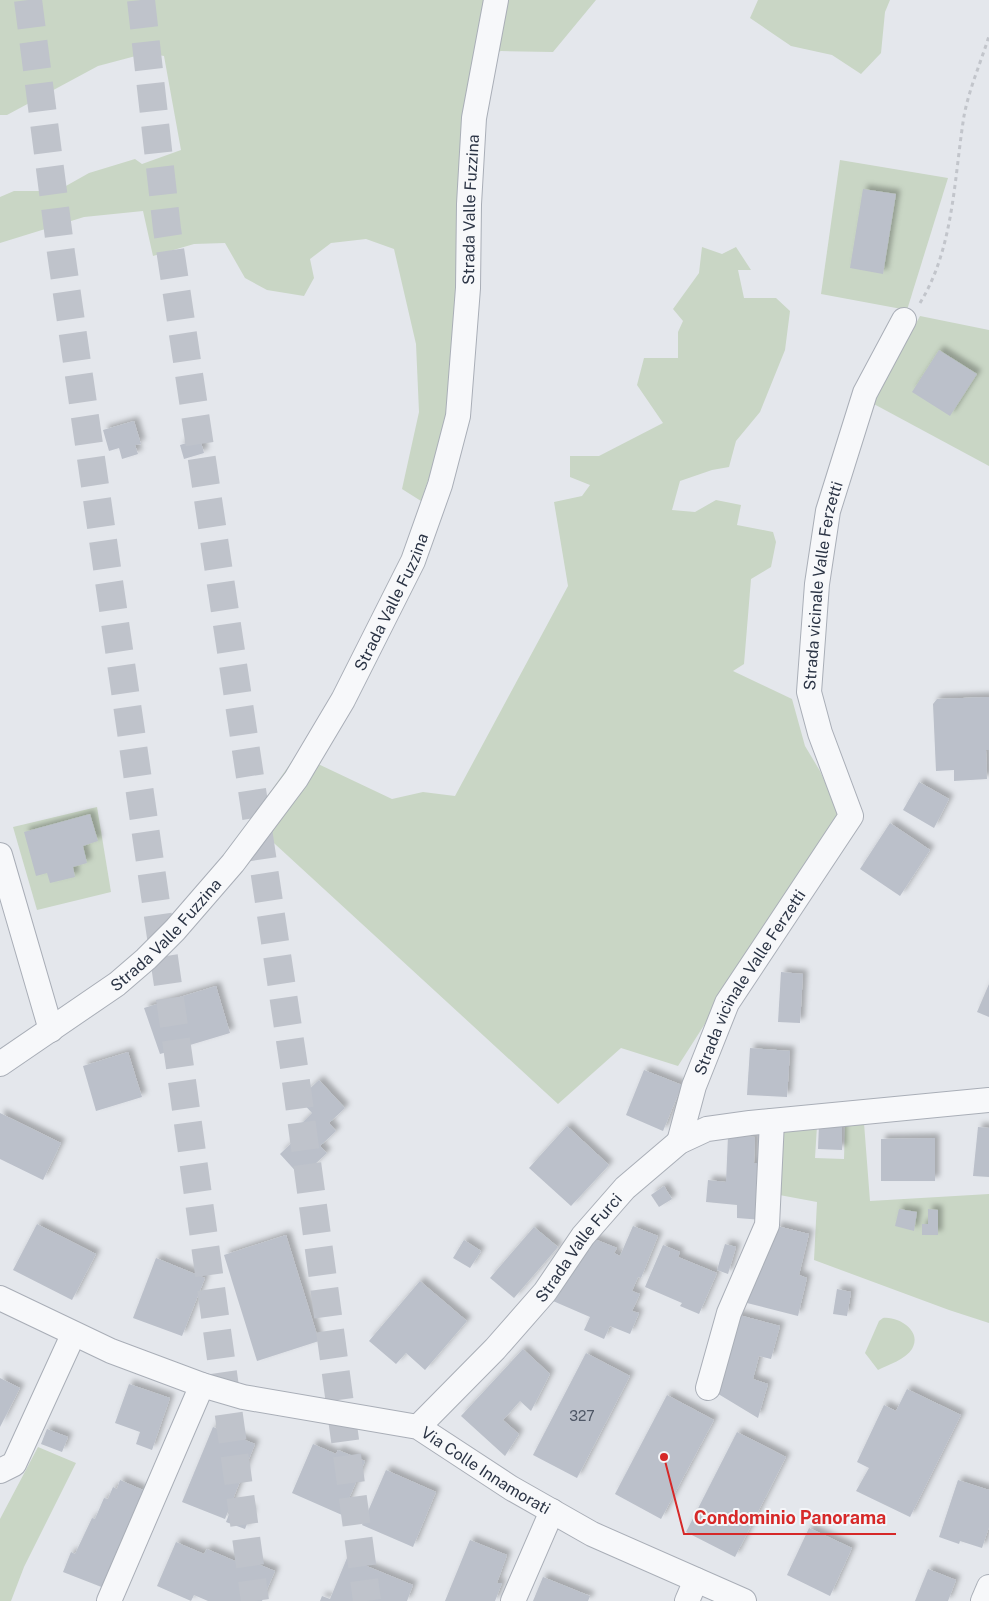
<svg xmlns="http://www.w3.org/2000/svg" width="989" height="1601" font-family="'Public Sans',sans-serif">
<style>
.green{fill:#c9d6c5}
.building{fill:#bbc0ca;filter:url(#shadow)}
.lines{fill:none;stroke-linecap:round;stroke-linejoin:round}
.trunk-tunnel{stroke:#bfc3cb;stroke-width:28;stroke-dasharray:28 14;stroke-linecap:butt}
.minor-casing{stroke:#a9aeb7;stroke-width:26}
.path{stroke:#c2c5cb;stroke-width:3;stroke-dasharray:4 4;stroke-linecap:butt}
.minor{stroke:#f7f8fa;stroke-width:24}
.labels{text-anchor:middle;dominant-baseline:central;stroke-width:4;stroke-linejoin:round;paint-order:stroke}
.number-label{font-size:14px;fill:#4f5766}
.street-label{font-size:16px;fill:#2b3445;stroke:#f4f6f9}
.leader{fill:none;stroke:#d62828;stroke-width:2}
.callout-dot{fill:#d62828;stroke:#f4f6f9;stroke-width:2}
.callout-label{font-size:18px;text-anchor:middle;font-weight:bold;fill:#d62828;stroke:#f4f6f9;stroke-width:4;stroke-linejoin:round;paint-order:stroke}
</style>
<defs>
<filter id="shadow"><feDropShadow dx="4.5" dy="-4.5" stdDeviation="2.5" flood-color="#0004"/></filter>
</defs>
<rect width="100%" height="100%" fill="#e4e7ec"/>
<g class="green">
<polygon points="0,0 596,0 553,52 501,51 474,61 458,311 446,428 421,501 402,489 419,412 416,344 394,249 366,239 331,243 310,259 314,278 304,296 267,290 245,278 225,243 194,244 153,256 143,211 84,217 0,243 0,197 14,191 57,191 89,173 135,159 142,164 181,150 164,56 147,53 98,66 7,115 0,115"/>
<polygon points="758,0 890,0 885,12 881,53 861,74 832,55 791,46 750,18"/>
<polygon points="840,160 948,178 907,310 821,294"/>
<polygon points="702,247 722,254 736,247 751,270 738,270 744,298 776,298 790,311 785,350 760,412 736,441 729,467 712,470 680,481 672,510 695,512 716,500 741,505 737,525 773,532 776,542 771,567 751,579 744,664 733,671 792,699 805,746 820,771 839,814 678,1066 621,1048 558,1104 250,821 297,754 392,799 423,792 455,796 568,586 554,502 582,496 590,485 570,477 570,456 599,456 663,423 637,385 644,358 678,358 678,332 683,321 673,309 699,273"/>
<polygon points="920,316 989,330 989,466 872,403"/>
<polygon points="97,807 111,892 37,910 13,827"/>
<polygon points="864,1123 870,1201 989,1194 989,1323 949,1310 814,1260 817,1202 774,1194 777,1129 817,1126 815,1158 844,1159 845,1124"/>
<path d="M 883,1318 C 898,1316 923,1331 912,1349 C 906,1359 888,1365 878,1370 L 865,1353 L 879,1321 Z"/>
<polygon points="38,1447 76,1463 24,1567 11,1601 0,1601 0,1519"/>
</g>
<g class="building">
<polygon points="863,189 896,194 883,274 850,268"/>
<polygon points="939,350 977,374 950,416 912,392"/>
<polygon points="134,421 141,444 135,445 138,454 122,459 119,448 109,451 103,430"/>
<polygon points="200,439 204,453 184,459 180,445"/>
<polygon points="989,697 989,750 986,750 987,779 954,781 954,770 936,771 933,704 937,699"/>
<polygon points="919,782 949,799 934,828 903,810"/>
<polygon points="90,814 98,841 83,846 87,863 73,867 75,877 50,883 47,873 36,876 24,832"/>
<polygon points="890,823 930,850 900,896 860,869"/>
<polygon points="781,972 803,974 800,1023 778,1022"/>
<polygon points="989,984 989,1017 977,1012"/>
<polygon points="216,986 230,1033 160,1054 144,1008"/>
<polygon points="750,1048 790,1051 787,1097 747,1095"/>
<polygon points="128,1052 142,1097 96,1111 83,1066"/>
<polygon points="644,1070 682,1085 663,1131 626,1115"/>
<polygon points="319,1080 345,1108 329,1123 336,1131 320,1146 327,1153 301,1177 280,1154 303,1132 298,1127 312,1113 299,1099"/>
<polygon points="0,1113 61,1143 43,1180 0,1159"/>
<polygon points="819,1124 842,1125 842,1150 818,1149"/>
<polygon points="567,1126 609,1165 571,1206 529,1168"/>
<polygon points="978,1127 989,1128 989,1177 973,1176"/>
<polygon points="728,1136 755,1137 754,1163 765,1163 763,1220 737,1218 737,1205 706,1202 708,1180 726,1182"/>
<polygon points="935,1138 935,1181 881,1181 881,1139"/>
<polygon points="664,1186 672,1199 659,1207 651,1195"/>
<polygon points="899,1209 917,1212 914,1231 895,1226"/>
<polygon points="928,1209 938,1210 938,1235 922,1235 922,1224 928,1224"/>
<polygon points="37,1224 96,1254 72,1300 13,1270"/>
<polygon points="633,1226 658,1236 641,1278 638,1277 632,1291 640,1294 632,1311 639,1313 630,1334 610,1326 604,1339 584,1330 590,1317 553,1301 587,1236 617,1248 614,1253 620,1256"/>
<polygon points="777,1226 809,1234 799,1275 807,1278 798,1316 747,1303 757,1265 765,1246 771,1248"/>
<polygon points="534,1227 558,1247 514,1298 490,1278"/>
<polygon points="286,1235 319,1341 257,1361 224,1255"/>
<polygon points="464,1240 481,1251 470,1268 453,1258"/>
<polygon points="725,1244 736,1247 728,1274 717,1270"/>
<polygon points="663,1245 680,1252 678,1257 717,1273 699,1314 680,1306 682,1303 645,1287"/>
<polygon points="156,1258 205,1278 182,1336 133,1318"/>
<polygon points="420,1281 467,1321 425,1370 406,1353 396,1364 369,1341"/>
<polygon points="837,1289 851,1292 847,1316 833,1314"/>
<polygon points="735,1314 780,1326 771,1359 759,1356 753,1379 768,1384 758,1418 715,1392"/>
<polygon points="523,1349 550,1374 531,1411 520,1401 503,1420 519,1434 505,1456 461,1416"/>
<polygon points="586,1353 630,1376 577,1478 533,1455"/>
<polygon points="0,1378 20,1388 0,1427"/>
<polygon points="129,1384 170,1398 152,1450 136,1444 140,1432 115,1423"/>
<polygon points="907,1389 961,1415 910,1517 856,1491 869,1468 857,1462 884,1405 896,1411"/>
<polygon points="667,1395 714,1420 661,1519 615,1494"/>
<polygon points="213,1427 255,1444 225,1519 182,1502"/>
<polygon points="47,1429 68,1437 62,1452 41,1444"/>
<polygon points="737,1432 786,1457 735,1557 686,1532"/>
<polygon points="313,1444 336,1454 338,1450 365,1461 342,1515 292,1493"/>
<polygon points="386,1470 436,1492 413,1547 362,1525"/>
<polygon points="120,1480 143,1490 104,1588 63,1572 71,1552 75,1554 92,1518 95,1519 104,1498 108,1499 113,1487 117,1489"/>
<polygon points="958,1480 989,1490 989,1527 982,1548 960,1541 959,1544 939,1537"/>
<polygon points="233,1504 252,1511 245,1529 226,1522"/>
<polygon points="809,1528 852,1548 830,1596 787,1575"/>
<polygon points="470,1540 507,1555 497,1583 502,1583 495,1601 445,1601"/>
<polygon points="176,1542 204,1554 207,1549 235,1561 238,1556 275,1571 262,1601 208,1601 194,1595 191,1601 157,1586"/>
<polygon points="347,1558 413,1585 407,1601 320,1601 322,1596 330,1599"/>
<polygon points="928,1569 956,1580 948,1601 915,1601"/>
<polygon points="543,1577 590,1596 588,1601 533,1601"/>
</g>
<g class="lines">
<g class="trunk-tunnel">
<polyline points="28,0 61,253 181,1074 255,1601"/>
<polyline points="141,0 167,229 294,1067 367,1601"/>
</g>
<g class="minor-casing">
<g id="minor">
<polyline points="0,855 51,1030"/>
<path id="s1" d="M 0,1064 L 117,984 L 146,959 L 175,930 L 233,863 L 296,779 L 343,700 L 413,561 L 440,485 L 458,416 L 468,288 L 469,204 L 474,118 L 496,0"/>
<path id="s2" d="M 679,1142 L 694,1086 L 727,1003 L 851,816 L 820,733 L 809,692 L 817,584 L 828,511 L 865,393 L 904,320"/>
<path id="s3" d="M 0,1298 L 111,1351 L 202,1385 L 243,1397 L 418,1427 L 511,1488 L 592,1534 L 744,1601"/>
<polyline points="708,1388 729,1313 767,1225 772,1121"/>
<path id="s4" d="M 418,1427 L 495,1349 L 545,1292 L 583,1236 L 625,1188 L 679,1142 L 707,1129 L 750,1123 L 989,1100"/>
<polyline points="0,1471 14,1464 73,1335"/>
<polyline points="109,1601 202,1385"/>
<polyline points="513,1601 552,1511"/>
<polyline points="687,1601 696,1580"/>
<polyline points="983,1601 989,1587"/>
</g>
</g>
<path class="path" d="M 920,303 C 954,248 954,178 964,116 C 969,89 981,62 989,36"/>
<use href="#minor" class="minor"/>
</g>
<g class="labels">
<g class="number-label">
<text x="582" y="1416">327</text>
</g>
<g class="street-label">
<text stroke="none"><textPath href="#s1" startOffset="1021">Strada Valle Fuzzina</textPath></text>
<text stroke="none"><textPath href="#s2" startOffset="610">Strada vicinale Valle Ferzetti</textPath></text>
<text stroke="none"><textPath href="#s1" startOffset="616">Strada Valle Fuzzina</textPath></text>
<text stroke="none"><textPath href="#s1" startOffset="211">Strada Valle Fuzzina</textPath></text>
<text stroke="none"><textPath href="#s2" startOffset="176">Strada vicinale Valle Ferzetti</textPath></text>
<text stroke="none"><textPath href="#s4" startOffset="241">Strada Valle Furci</textPath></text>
<text stroke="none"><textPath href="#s3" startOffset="521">Via Colle Innamorati</textPath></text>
</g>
</g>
<path class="leader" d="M664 1457L684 1534H896"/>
<circle class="callout-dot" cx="664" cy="1457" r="5"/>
<g class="callout-label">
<text x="790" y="1524">Condominio Panorama</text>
</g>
</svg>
